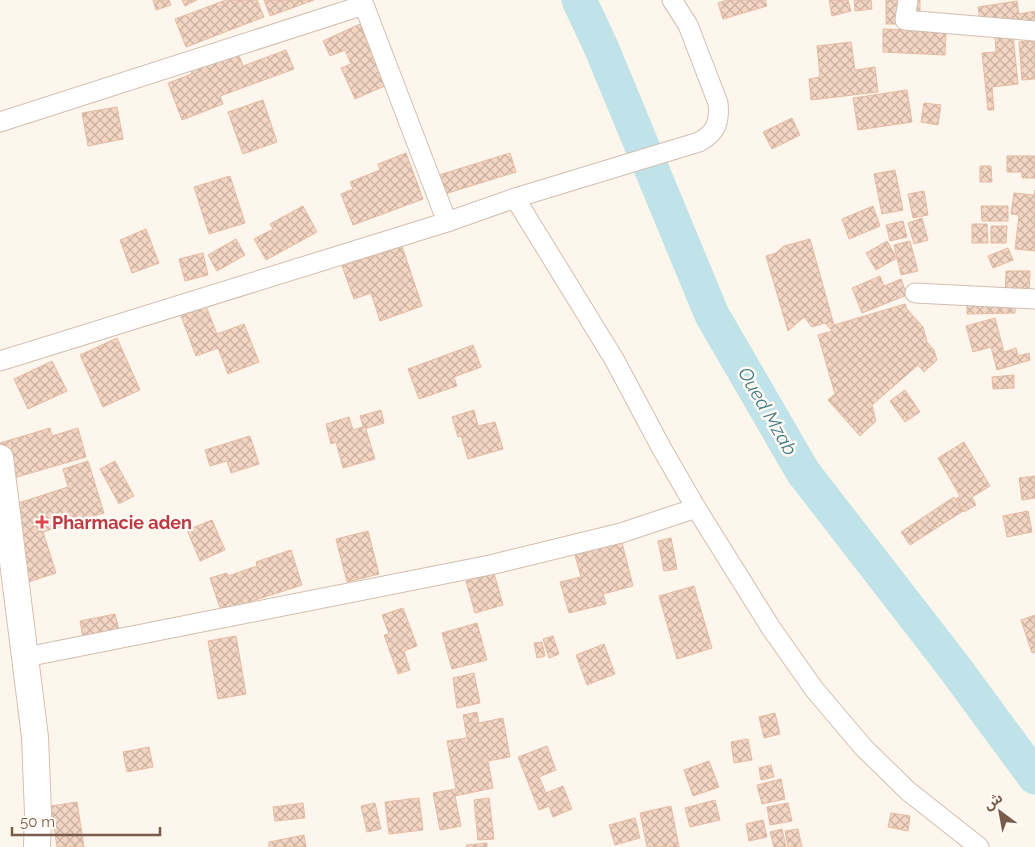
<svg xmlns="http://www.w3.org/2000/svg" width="1035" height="847" font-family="Raleway,'Noto Sans Arabic',sans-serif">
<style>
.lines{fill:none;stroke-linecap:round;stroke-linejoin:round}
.river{stroke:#bfe3e8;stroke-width:35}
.building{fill:url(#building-cross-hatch);stroke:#e6bba3}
.street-casing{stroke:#d1beb0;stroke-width:21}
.secondary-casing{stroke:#d6c0b0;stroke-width:28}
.street{stroke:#fff;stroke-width:19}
.secondary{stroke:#fff;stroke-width:26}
.health-dot{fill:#e0444e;stroke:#fffaf3;stroke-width:2}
.labels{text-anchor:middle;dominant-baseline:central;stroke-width:5;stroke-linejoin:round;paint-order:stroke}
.health-label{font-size:18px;font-weight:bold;fill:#be3a42;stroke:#fffaf3;text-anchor:start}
.water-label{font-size:19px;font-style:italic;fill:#437c86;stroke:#fffaf3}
</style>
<defs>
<pattern id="building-cross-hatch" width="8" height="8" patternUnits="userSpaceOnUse" patternTransform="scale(1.25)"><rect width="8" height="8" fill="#f3d5c3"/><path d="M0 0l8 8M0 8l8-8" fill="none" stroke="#cab0a1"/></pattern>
</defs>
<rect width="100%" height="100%" fill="#fdf6ec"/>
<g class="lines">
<polyline class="river" points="579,0 601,47 712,315 803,472 954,667 1035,777"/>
</g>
<g class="building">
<polygon points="153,0 169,0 171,5 156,10"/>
<polygon points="182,0 197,0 185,6"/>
<polygon points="226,0 257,0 264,17 186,47 175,19"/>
<polygon points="264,0 314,0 270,16"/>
<polygon points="728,0 765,0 767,6 723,19 718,3"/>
<polygon points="829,0 848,0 851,11 832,16"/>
<polygon points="854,0 871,0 872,9 855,11"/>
<rect x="886" y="0" width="34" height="24"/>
<polygon points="1017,1 1019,14 1035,11 1035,36 982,33 978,7"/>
<polygon points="360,24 387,85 355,99 341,68 351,64 345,50 330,56 323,41"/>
<polygon points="883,29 946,31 945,55 883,52"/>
<polygon points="1013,35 1018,84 992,87 994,110 988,110 982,53 996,52 995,37"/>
<polygon points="1035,40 1035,79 1022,80 1019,42"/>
<polygon points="851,42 855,70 875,67 878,92 811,100 809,79 820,77 817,46"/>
<polygon points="237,50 243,66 286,50 294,69 220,96 223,104 182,120 168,83 192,74 190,67"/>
<polygon points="907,90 912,122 858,130 853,98"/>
<polygon points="263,100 277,142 243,154 228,112"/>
<polygon points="924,103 941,105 938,125 921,122"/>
<polygon points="117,107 123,139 88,146 82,113"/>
<polygon points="792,118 800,135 772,149 763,132"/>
<polygon points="406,153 423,199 353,225 341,194 353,189 350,182 380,170 378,164"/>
<polygon points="510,153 516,172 445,194 439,175"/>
<polygon points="1007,156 1035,156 1035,178 1022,178 1022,172 1007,172"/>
<polygon points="980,166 991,166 992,182 980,182"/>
<polygon points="895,170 903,210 882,214 874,174"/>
<polygon points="230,176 245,223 209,234 194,187"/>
<polygon points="1035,190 1035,251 1015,249 1019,215 1011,214 1014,193 1034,195"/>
<polygon points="924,191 928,215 913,218 908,194"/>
<polygon points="303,206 317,232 266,260 254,239 273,229 270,224"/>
<polygon points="873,206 880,226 849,239 842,219"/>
<polygon points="981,206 1008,206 1008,221 982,221"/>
<polygon points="922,218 928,240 914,244 908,223"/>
<polygon points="903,221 907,237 890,241 886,225"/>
<polygon points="972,224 987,224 988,243 972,243"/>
<polygon points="991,226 1007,226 1006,243 991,243"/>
<polygon points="146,229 159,263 132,273 120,240"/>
<polygon points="236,239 245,255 217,271 208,255"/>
<polygon points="810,239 834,325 905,304 907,309 923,327 927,342 934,350 937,360 924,372 918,365 872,405 876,421 860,436 828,400 835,394 818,335 832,331 825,323 812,327 804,317 788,331 766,256 776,253 784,246"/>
<polygon points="887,241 897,258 876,270 866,253"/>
<polygon points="910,241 918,271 901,275 894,245"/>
<polygon points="402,246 422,306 380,321 371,293 354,299 342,266"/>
<polygon points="1008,248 1013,260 993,268 988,256"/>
<polygon points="203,253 208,275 185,281 179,259"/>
<polygon points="1006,271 1030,271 1029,296 1005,295"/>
<polygon points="880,276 884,286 901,279 907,295 862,313 852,288"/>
<polygon points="1015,300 1015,313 967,314 967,302"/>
<polygon points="206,306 217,334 244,324 259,362 228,374 218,348 196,356 181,316"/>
<polygon points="995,318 1004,352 1016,348 1018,356 1029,353 1030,360 997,370 991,347 973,352 966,326"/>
<polygon points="117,338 140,390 103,407 80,355"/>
<polygon points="473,345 481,367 454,377 457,386 419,399 408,369"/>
<polygon points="52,361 67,391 28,409 14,379"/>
<polygon points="1014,375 1014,388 993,389 992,377"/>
<polygon points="905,390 920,412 905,422 890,401"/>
<polygon points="381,410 384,423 364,429 360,416"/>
<polygon points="474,410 478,426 495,422 503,449 468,459 461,436 458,437 452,417"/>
<polygon points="349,417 353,430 365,426 375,459 343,468 336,442 331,444 326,424"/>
<polygon points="50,428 52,436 78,428 86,457 10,479 0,443"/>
<polygon points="250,436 259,464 231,473 227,461 210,466 205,450"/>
<polygon points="964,442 990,486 972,497 976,505 964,512 956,499 960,496 938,458"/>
<polygon points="88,461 104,513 43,532 56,573 16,586 6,507 68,487 63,469"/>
<polygon points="115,461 134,496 119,504 100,469"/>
<polygon points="1035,476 1035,498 1022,500 1019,478"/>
<polygon points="954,497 963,511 910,545 901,532"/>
<polygon points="1028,511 1032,532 1007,537 1003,516"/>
<polygon points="212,520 225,550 200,561 187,530"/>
<polygon points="368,531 379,574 347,582 336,539"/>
<polygon points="671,538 677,569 664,571 658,541"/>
<polygon points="621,539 633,586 603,594 606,604 569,613 560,582 581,577 575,555 592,550 591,547"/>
<polygon points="291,550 302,585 221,611 210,578 227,573 228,576 257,566 256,562"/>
<polygon points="494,573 503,605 475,613 466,581"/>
<polygon points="694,586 712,648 677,659 659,596"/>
<polygon points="403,608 417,646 404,651 410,670 398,674 384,635 389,634 382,615"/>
<polygon points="115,614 119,630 83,638 80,621"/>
<polygon points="1035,615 1035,652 1032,653 1021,620"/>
<polygon points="477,623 487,660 452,669 442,633"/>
<polygon points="236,636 246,694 218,699 208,641"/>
<polygon points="553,636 559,654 549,658 543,639"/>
<polygon points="542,642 545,656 537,658 534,643"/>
<polygon points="604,644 615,674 587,685 576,655"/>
<polygon points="474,673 480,703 457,708 453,678"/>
<polygon points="477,712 479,723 503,718 510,757 488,761 493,788 455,796 461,826 440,830 433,793 456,789 447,741 467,738 463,715"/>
<polygon points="775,713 780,734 764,738 759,717"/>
<polygon points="748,739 752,760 734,763 731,742"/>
<polygon points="547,746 556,770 539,777 546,793 563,786 572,809 553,817 549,806 539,810 518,757"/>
<polygon points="149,747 153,767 127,772 123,752"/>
<polygon points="709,761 719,787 693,796 684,770"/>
<polygon points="771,765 774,777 761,780 759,768"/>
<polygon points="781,779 785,799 762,804 757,785"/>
<polygon points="419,798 423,830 389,834 385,802"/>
<polygon points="489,798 494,839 478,840 474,800"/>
<polygon points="715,800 720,820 690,827 685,808"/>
<polygon points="77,802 84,847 57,847 51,806"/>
<polygon points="303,803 305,818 275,821 273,807"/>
<polygon points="375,803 381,829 367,832 361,806"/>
<polygon points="788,803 792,821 770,825 767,807"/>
<polygon points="671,806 679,847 647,847 640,813"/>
<polygon points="891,813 910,816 908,831 888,827"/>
<polygon points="635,818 640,838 615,845 609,825"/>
<polygon points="763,820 767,837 749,841 746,824"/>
<polygon points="782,829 786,847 774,847 770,832"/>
<polygon points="798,829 802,847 788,847 785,831"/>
<polygon points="304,835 306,847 269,847 269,842"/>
<polygon points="487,843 487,847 467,847 466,845"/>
</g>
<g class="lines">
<g class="street-casing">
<g id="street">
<polyline points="908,0 905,20 1035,31"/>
<polyline points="0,122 364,5 447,222"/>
<polyline points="515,198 614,359 662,449 696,508 771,628 814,689 863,747 908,791 979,847"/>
<polyline points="915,293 1035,299"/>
<path d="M 0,361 L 447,222 L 515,198 L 699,142 C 716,133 720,122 718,103 L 688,25 L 672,0"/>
<polyline points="26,657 490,565 621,533 696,508"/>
</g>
</g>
<g class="secondary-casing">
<polyline id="secondary" points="0,458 35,737 38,814 37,847"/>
</g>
<use href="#street" class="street"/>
<use href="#secondary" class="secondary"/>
</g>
<path class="health-dot" d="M39.5 514.5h5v5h5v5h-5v5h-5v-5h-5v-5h5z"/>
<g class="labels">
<g class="health-label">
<text x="52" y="522">Pharmacie aden</text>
</g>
<g class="water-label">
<text transform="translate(768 411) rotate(60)">Oued Mzab</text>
</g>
</g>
<g transform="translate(1000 812) rotate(328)" stroke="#fffaf3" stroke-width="4" paint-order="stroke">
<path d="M0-4L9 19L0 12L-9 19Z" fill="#7a5c4d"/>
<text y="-8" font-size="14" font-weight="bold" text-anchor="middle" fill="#7a5c4d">ش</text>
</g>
<path d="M12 827v8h148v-8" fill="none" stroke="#7a5c4d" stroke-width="2.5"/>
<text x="20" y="827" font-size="15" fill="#7a5c4d" stroke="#fffaf3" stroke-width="4" paint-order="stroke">50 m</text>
</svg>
